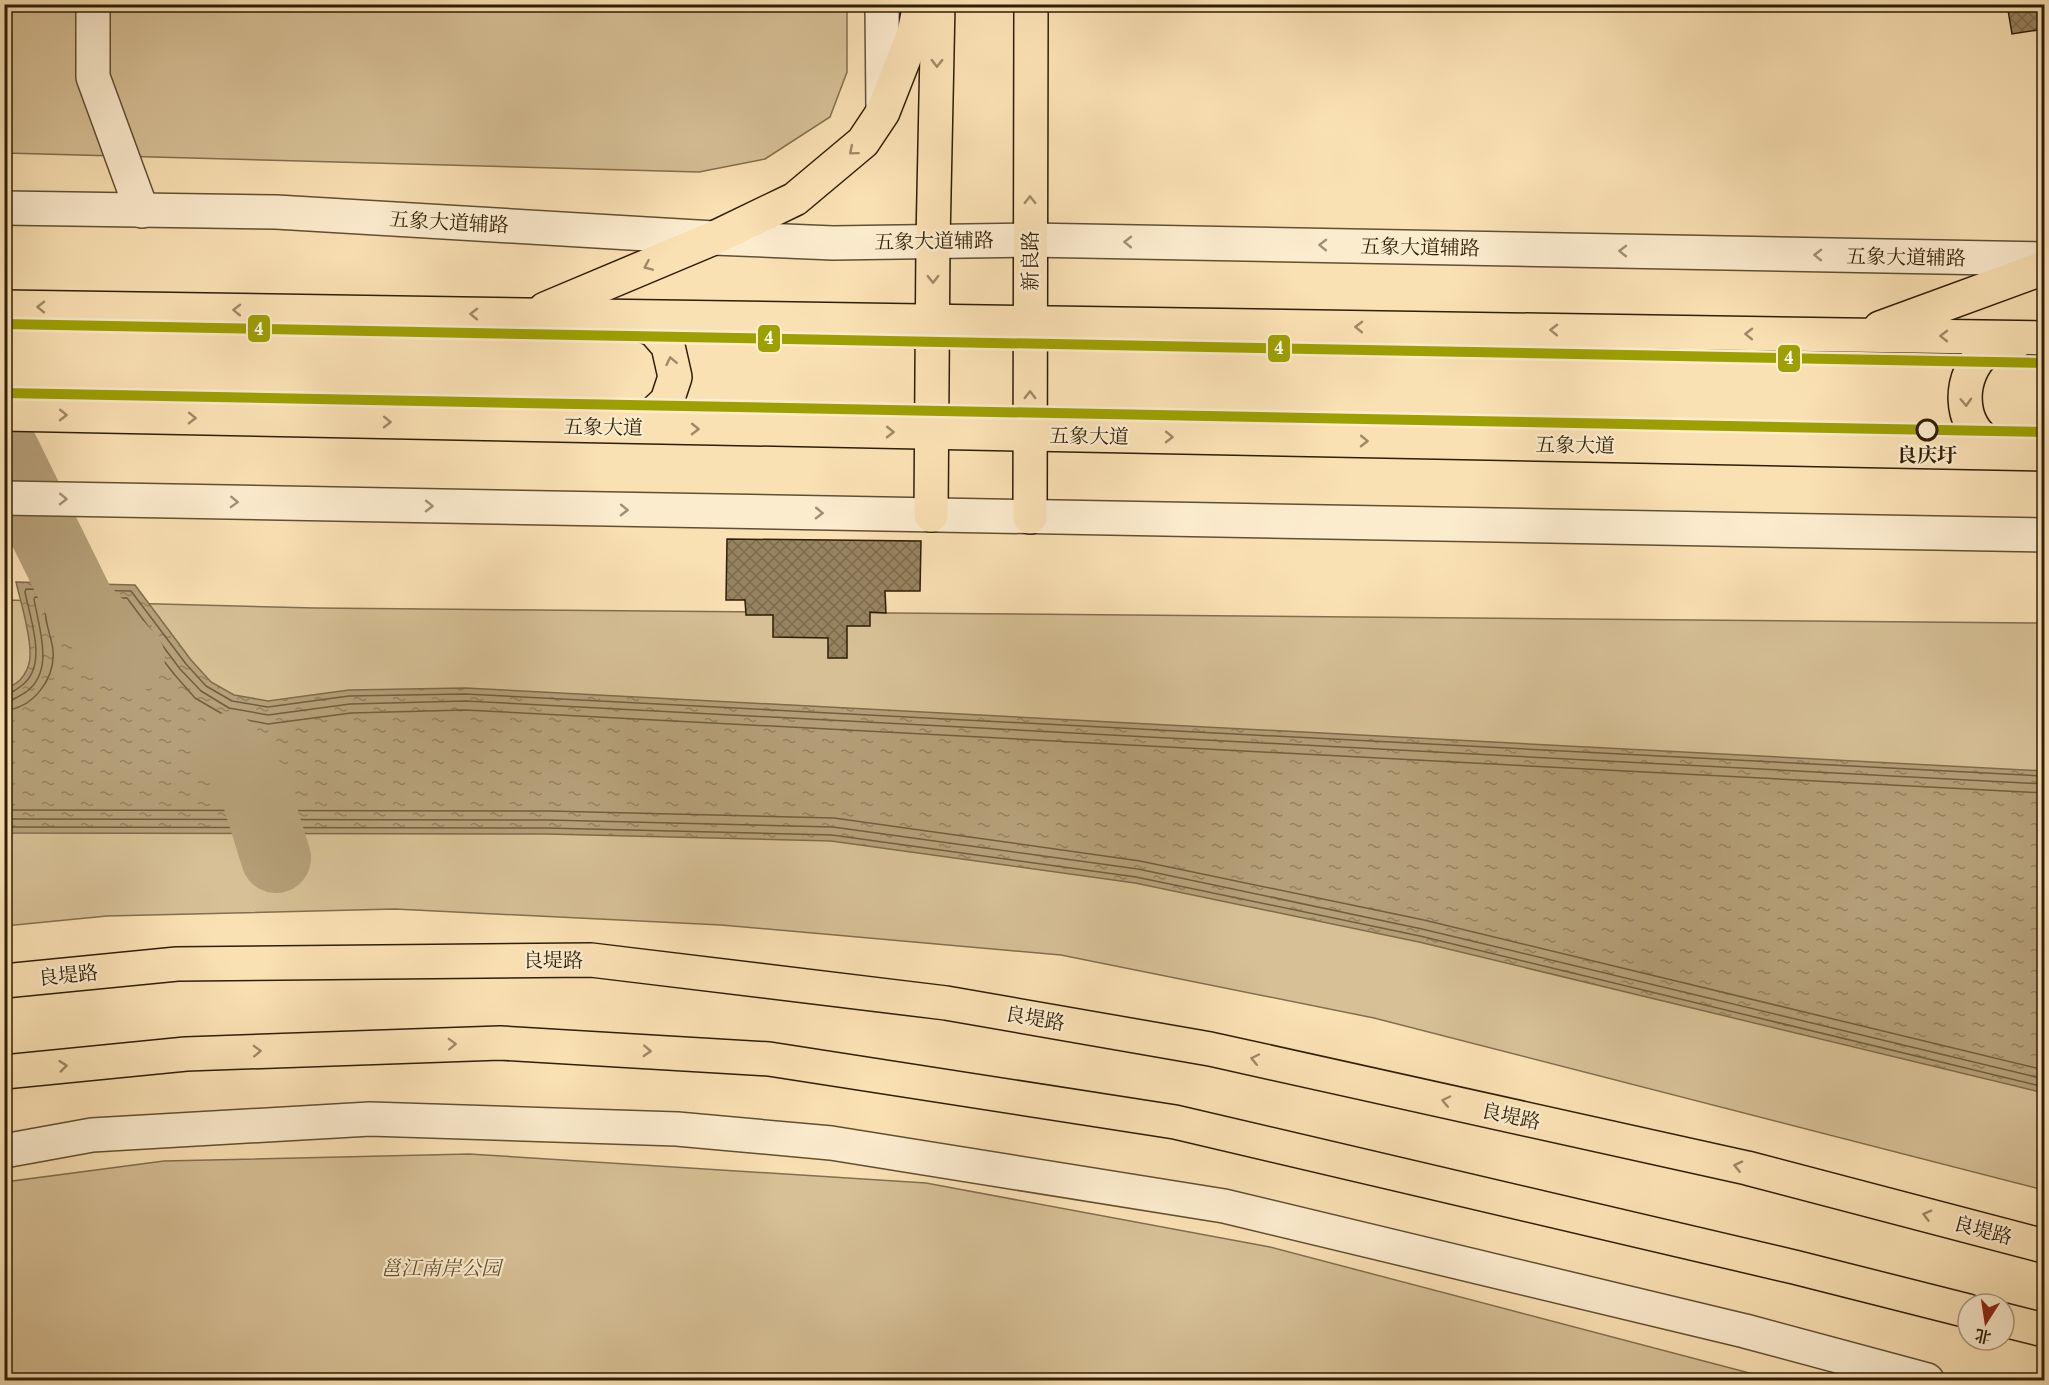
<svg xmlns="http://www.w3.org/2000/svg" width="2049" height="1385" font-family="'Libre Caslon Text','Noto Serif SC',serif">
<style>
.park{fill:#d7c096;stroke:#826f4e;stroke-width:1.5}
.water{fill:url(#water-ripples);stroke:#7f6b4a;stroke-width:1.5}
.lines{fill:none;stroke-linecap:round;stroke-linejoin:round}
.shore{stroke:#725e3e;stroke-width:1.5}
.river{stroke:#b59f78;stroke-width:70}
.building{fill:url(#building-cross-hatch);stroke:#2e1e05;stroke-width:1.5}
.minor-casing{stroke:#614f31;stroke-width:36}
.major-casing{stroke:#2e1e05;stroke-width:36}
.minor{stroke:#fcecce;stroke-width:33}
.major{stroke:#fae1b4;stroke-width:33}
.metro-1-casing{stroke:#fcecce;stroke-width:15}
.metro-1{stroke:#9ea002;stroke-width:10}
.oneway{stroke:#9e8965}
.oneway2{stroke:#9f8f74}
.stop-dot{fill:#fcecce;stroke:#2e1e05;stroke-width:3}
.labels{text-anchor:middle;dominant-baseline:central;stroke-width:4.5;stroke-linejoin:round;paint-order:stroke}
.street-label{font-size:20px;fill:#2e1e05;stroke:#fcecce}
.stop-label{font-size:20px;font-weight:bold;fill:#2e1e05;stroke:#fcecce}
.park-label{font-size:20px;font-style:italic;fill:#614f30;stroke:#fcecce}
.line-badge{stroke:#fcecce;stroke-width:2}
.badge-label{font-size:16px;text-anchor:middle;font-weight:bold;fill:#fff}
</style>
<defs>
<pattern id="water-ripples" width="26" height="14" patternUnits="userSpaceOnUse" patternTransform="scale(1.5)"><rect width="26" height="14" fill="#b59f78"/><path d="M2 4q2-2 4 0t4 0M15 11q2-2 4 0t4 0" fill="none" stroke="#948160"/></pattern>
<pattern id="building-cross-hatch" width="8" height="8" patternUnits="userSpaceOnUse" patternTransform="scale(1.5)"><rect width="8" height="8" fill="#988360"/><path d="M0 0l8 8M0 8l8-8" fill="none" stroke="#7c6b4d"/></pattern>
</defs>
<rect width="100%" height="100%" fill="#fae1b4"/>
<filter id="stains"><feTurbulence type="fractalNoise" baseFrequency=".00333" numOctaves="4"/><feColorMatrix values="0 0 0 0 .2 0 0 0 0 .09 0 0 0 0 .02 0 0 0 .5 -.17"/></filter>
<radialGradient id="worn" r=".72"><stop offset=".6" stop-color="#630" stop-opacity="0"/><stop offset="1" stop-color="#630" stop-opacity=".3"/></radialGradient>
<g class="park">
<polygon points="5,5 847,5 847,72 830,117 765,159 699,172 5,153"/>
<polygon points="5,600 315,608 2044,623 2044,1190 1374,1018 1061,955 721,925 395,909 107,916 5,926"/>
<polygon points="469,1154 926,1183 1270,1247 1776,1380 5,1380 5,1182 164,1161"/>
</g>
<path class="water" d="M 16,582 L 135,585 L 191,660 L 211,682 L 234,695 L 268,701 L 349,690 L 465,688 L 2044,771 L 2044,1093 L 1419,942 L 1135,883 L 831,841 L 547,834 L 5,833 L 5,687 C 21,686 31,668 30,652 C 30,632 21,603 16,582 Z"/>
<g class="lines">
<g class="shore">
<path d="M 4,693 C 12,693 16,690 21,686 C 49,666 30,619 25,592 L 26,589 L 131,591 L 186,664 L 206,686 L 232,701 L 268,707 L 349,696 L 465,694 L 2044,776"/>
<path d="M 4,701 C 14,700 18,697 26,692 C 55,671 39,629 34,599 L 35,597 L 127,598 L 180,669 L 201,691 L 229,708 L 268,715 L 350,704 L 465,701 L 2044,784"/>
<path d="M 4,710 C 33,709 55,679 53,651 C 52,637 43,620 46,606 L 122,607 L 174,674 L 195,698 L 226,716 L 268,724 L 351,713 L 465,710 L 2044,793"/>
<polyline points="4,810 548,811 834,818 1140,861 1424,920 2044,1070"/>
<polyline points="4,819 548,820 833,827 1138,869 1422,929 2044,1079"/>
<polyline points="4,827 547,828 832,835 1136,877 1420,936 2044,1087"/>
</g>
<g class="river">
<polyline points="4,450 81,606 130,658"/>
<polyline points="227,748 253,784 276,858"/>
</g>
</g>
<g class="building">
<polygon points="2007,4 2044,4 2044,29 2012,34"/>
<polygon points="727,539 921,541 920,591 885,591 886,613 870,612 870,626 847,626 847,658 828,658 828,638 773,637 773,615 746,615 745,600 726,600"/>
</g>
<g class="lines">
<g class="minor-casing">
<g id="minor">
<polyline points="93,4 93,77 142,211"/>
<polyline points="882,4 883,111"/>
<polyline points="4,208 276,212 714,238 833,243 1029,240 2044,259"/>
<polyline points="4,498 2044,535"/>
<polyline points="4,1151 92,1135 370,1119 677,1129 831,1143 1224,1206 1745,1331 1927,1380"/>
</g>
</g>
<g class="major-casing">
<g id="major">
<polyline points="4,307 2044,338"/>
<polyline points="545,309 714,238 795,199 863,142 883,112 914,33 920,4"/>
<polyline points="1880,328 2044,268"/>
<polyline points="4,414 2044,454"/>
<polyline points="626,425 648,419 667,401 675,377 668,346 654,330 626,318"/>
<path d="M 2012,450 C 2006,448 1996,447 1990,444 C 1957,424 1958,375 1986,351 C 1993,345 2008,343 2017,341"/>
<polyline points="931,515 933,241 938,4"/>
<polyline points="1030,517 1031,4"/>
<polyline points="4,981 177,964 591,960 946,1003 1210,1049 1747,1168 2044,1246"/>
<polyline points="4,1072 186,1054 500,1043 769,1059 1175,1122 1794,1267 1968,1311"/>
<polyline points="2004,1320 2044,1330"/>
</g>
</g>
<use href="#minor" class="minor"/>
<use href="#major" class="major"/>
<g class="metro-1-casing">
<g id="metro-1">
<polyline points="4,324 2044,363"/>
<polyline points="4,393 2044,432"/>
</g>
</g>
<use href="#metro-1" class="metro-1"/>
</g>
<defs><path id="oneway-chevron" d="M-2-3.5L2.5 0L-2 3.5" fill="none" stroke-width="1.6" stroke-linecap="round" stroke-linejoin="round" transform="scale(1.5)"/></defs>
<g class="oneway">
<use href="#oneway-chevron" transform="translate(937 63) rotate(91)"/>
<use href="#oneway-chevron" transform="translate(853 151) rotate(140)"/>
<use href="#oneway-chevron" transform="translate(1030 200) rotate(-90)"/>
<use href="#oneway-chevron" transform="translate(648 266) rotate(157)"/>
<use href="#oneway-chevron" transform="translate(933 279) rotate(90)"/>
<use href="#oneway-chevron" transform="translate(41 307) rotate(-179)"/>
<use href="#oneway-chevron" transform="translate(237 310) rotate(-179)"/>
<use href="#oneway-chevron" transform="translate(474 314) rotate(-179)"/>
<use href="#oneway-chevron" transform="translate(1359 327) rotate(-179)"/>
<use href="#oneway-chevron" transform="translate(1554 330) rotate(-179)"/>
<use href="#oneway-chevron" transform="translate(1749 334) rotate(-179)"/>
<use href="#oneway-chevron" transform="translate(1944 336) rotate(-179)"/>
<use href="#oneway-chevron" transform="translate(671 361) rotate(-102)"/>
<use href="#oneway-chevron" transform="translate(1030 395) rotate(-90)"/>
<use href="#oneway-chevron" transform="translate(1966 402) rotate(88)"/>
<use href="#oneway-chevron" transform="translate(63 415) rotate(1)"/>
<use href="#oneway-chevron" transform="translate(192 418) rotate(1)"/>
<use href="#oneway-chevron" transform="translate(387 422) rotate(1)"/>
<use href="#oneway-chevron" transform="translate(695 429) rotate(1)"/>
<use href="#oneway-chevron" transform="translate(890 432) rotate(1)"/>
<use href="#oneway-chevron" transform="translate(1169 437) rotate(1)"/>
<use href="#oneway-chevron" transform="translate(1364 441) rotate(1)"/>
<use href="#oneway-chevron" transform="translate(452 1044) rotate(-2)"/>
<use href="#oneway-chevron" transform="translate(257 1051) rotate(-2)"/>
<use href="#oneway-chevron" transform="translate(647 1051) rotate(3)"/>
<use href="#oneway-chevron" transform="translate(1255 1059) rotate(-168)"/>
<use href="#oneway-chevron" transform="translate(63 1066) rotate(-6)"/>
<use href="#oneway-chevron" transform="translate(1446 1101) rotate(-168)"/>
<use href="#oneway-chevron" transform="translate(1738 1166) rotate(-167)"/>
<use href="#oneway-chevron" transform="translate(1927 1215) rotate(-165)"/>
</g>
<g class="oneway2">
<use href="#oneway-chevron" transform="translate(1128 242) rotate(-179)"/>
<use href="#oneway-chevron" transform="translate(1323 245) rotate(-179)"/>
<use href="#oneway-chevron" transform="translate(1623 251) rotate(-179)"/>
<use href="#oneway-chevron" transform="translate(1818 255) rotate(-179)"/>
<use href="#oneway-chevron" transform="translate(63 499) rotate(1)"/>
<use href="#oneway-chevron" transform="translate(234 502) rotate(2)"/>
<use href="#oneway-chevron" transform="translate(429 506) rotate(1)"/>
<use href="#oneway-chevron" transform="translate(624 510) rotate(1)"/>
<use href="#oneway-chevron" transform="translate(819 513) rotate(1)"/>
</g>
<circle class="stop-dot" cx="1927" cy="430" r="10"/>
<g class="labels">
<g class="street-label">
<text transform="translate(449 222) rotate(3)">五象大道辅路</text>
<text transform="translate(934 241) rotate(-1)">五象大道辅路</text>
<text transform="translate(1420 247) rotate(1)">五象大道辅路</text>
<text transform="translate(1906 257) rotate(1)">五象大道辅路</text>
<text transform="translate(1030 261) rotate(-90)">新良路</text>
<text transform="translate(603 427) rotate(1)">五象大道</text>
<text transform="translate(1089 436) rotate(1)">五象大道</text>
<text transform="translate(1575 445) rotate(1)">五象大道</text>
<text x="553" y="960">良堤路</text>
<text transform="translate(68 975) rotate(-6)">良堤路</text>
<text transform="translate(1035 1018) rotate(10)">良堤路</text>
<text transform="translate(1511 1116) rotate(12)">良堤路</text>
<text transform="translate(1983 1230) rotate(15)">良堤路</text>
</g>
<g class="stop-label">
<text x="1927" y="455">良庆圩</text>
</g>
<g class="park-label">
<text x="441" y="1268">邕江南岸公园</text>
</g>
</g>
<g class="line-badge">
<rect x="247" y="314" width="24" height="29" rx="6" fill="#9ea002"/>
<rect x="757" y="324" width="24" height="29" rx="6" fill="#9ea002"/>
<rect x="1267" y="334" width="24" height="29" rx="6" fill="#9ea002"/>
<rect x="1777" y="344" width="24" height="29" rx="6" fill="#9ea002"/>
</g>
<g class="badge-label">
<text x="259" y="335">4</text>
<text x="769" y="344">4</text>
<text x="1279" y="354">4</text>
<text x="1789" y="364">4</text>
</g>
<rect width="2049" height="1385" fill="none" stroke="#fae1b4" stroke-width="24"/>
<rect x="6" y="6" width="2037" height="1373" fill="none" stroke="#2e1e05" stroke-width="3"/>
<rect x="12" y="12" width="2025" height="1361" fill="none" stroke="#2e1e05" stroke-width="1.5"/>
<g transform="translate(1986 1322) rotate(192)"><circle r="28" fill="#fcecce" stroke="#aa9a7e" stroke-width="1.5"/>
<path d="M0-4.5L10 22L0 15L-10 22Z" fill="#8f2418"/>
<text y="-9" font-size="16" font-weight="bold" text-anchor="middle" fill="#2e1e05">北</text>
</g>
<rect width="100%" height="100%" filter="url(#stains)"/>
<rect width="100%" height="100%" fill="url(#worn)"/>
</svg>
